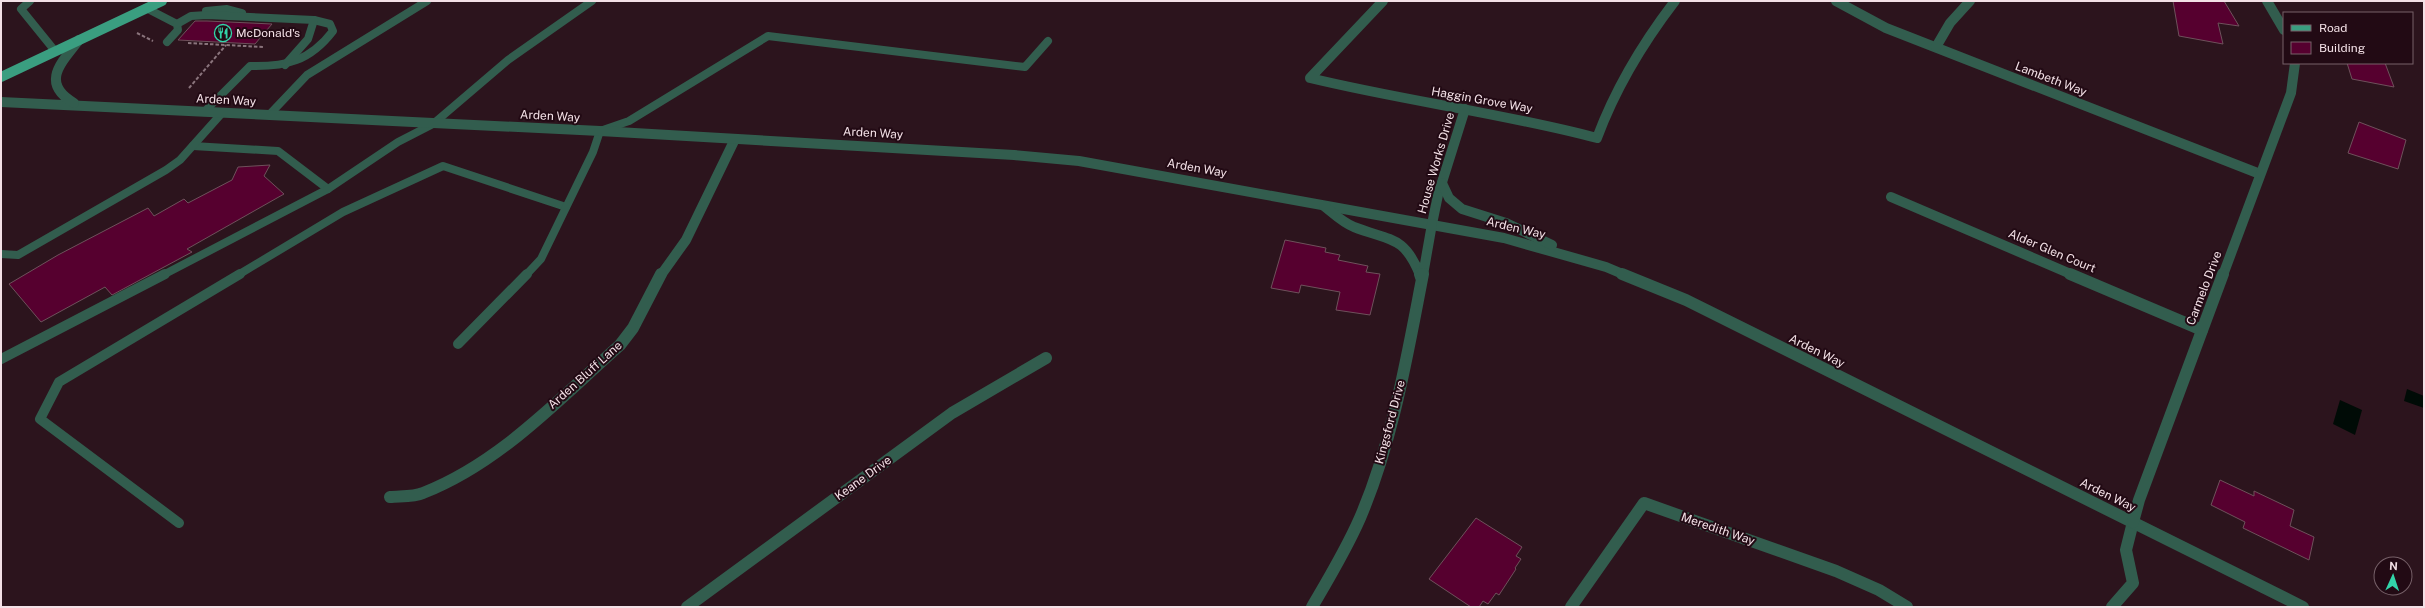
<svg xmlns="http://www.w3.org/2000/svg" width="2425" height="608" font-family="'Public Sans',sans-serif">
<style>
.water{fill:#000b06}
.building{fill:#56002f;stroke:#6e515b}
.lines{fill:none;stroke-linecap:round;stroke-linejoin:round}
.path{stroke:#8a747c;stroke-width:2;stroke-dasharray:3.5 2;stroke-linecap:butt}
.service-far1{stroke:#325d4e;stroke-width:8}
.service{stroke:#325d4e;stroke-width:10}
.minor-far1{stroke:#325d4e;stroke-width:10}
.minor{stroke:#325d4e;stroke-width:12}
.tertiary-far1{stroke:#325d4e;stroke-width:10}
.tertiary{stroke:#325d4e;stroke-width:12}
.primary{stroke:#3a9e80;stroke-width:10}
.labels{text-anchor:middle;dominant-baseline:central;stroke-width:4;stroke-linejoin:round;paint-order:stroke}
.poi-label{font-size:12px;fill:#f3e0e6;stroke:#220a14;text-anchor:start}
.street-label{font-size:12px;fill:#f3e0e6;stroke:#220a14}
</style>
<rect width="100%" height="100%" fill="#2c141d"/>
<g class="water">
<polygon points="2407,389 2424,396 2424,408 2404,401"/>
<polygon points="2340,400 2362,410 2355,435 2333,424"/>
</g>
<g class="building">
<polygon points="2173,1 2224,1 2239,26 2218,23 2223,44 2179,36"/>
<polygon points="195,21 207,21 272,24 255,44 178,40"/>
<polygon points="2347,63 2385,63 2394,87 2352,79"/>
<polygon points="2359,122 2406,140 2398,169 2348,153"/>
<polygon points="270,165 264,176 284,194 187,249 192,252 112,295 105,287 41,322 9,284 58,255 148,208 154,216 184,199 188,203 232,180 238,167"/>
<polygon points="1285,240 1326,248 1325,252 1340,255 1338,260 1368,266 1366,272 1380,274 1370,315 1336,310 1340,292 1301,285 1299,293 1271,288"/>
<polygon points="2220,480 2254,496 2254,491 2294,510 2290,526 2314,537 2309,560 2243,528 2245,522 2211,505"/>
<polygon points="1476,518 1522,547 1516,556 1521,559 1515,568 1516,569 1499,595 1496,593 1488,604 1483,601 1479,607 1471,607 1429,579"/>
</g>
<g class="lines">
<g class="path">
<polyline points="137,33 153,41"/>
<polyline points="188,43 263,47"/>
<polyline points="189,88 226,45"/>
</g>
<g class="service-far1">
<polyline points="30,1 21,9 55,51"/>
<polyline points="146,8 177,24 178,30 167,42"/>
<polyline points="206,11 227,9 242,13"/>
<path d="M 177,24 L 191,16 L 207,15 L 314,20 L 330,24 L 333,31 C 310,61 286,67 250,66 L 204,112"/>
<polyline points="285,65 308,39 314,20"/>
<polyline points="269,115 307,75 427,1"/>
<polyline points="193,146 278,151 328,189"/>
<polyline points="1,254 18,255 166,170 180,160 222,113"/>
<polyline points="163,275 328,189 398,142 433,124 508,60 592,1"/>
<polyline points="238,275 343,212 443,166 566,207"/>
<polyline points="526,275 541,259 593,152 600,131 629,121 768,36 1025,67 1048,41"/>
</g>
<g class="service">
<polyline points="458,344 527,274"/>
<polyline points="1,359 165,274"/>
<polyline points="179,523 40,419 59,382 240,274"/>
</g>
<g class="minor-far1">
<path d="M 1383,1 L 1310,78 C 1405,101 1502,113 1597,138 C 1616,87 1642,44 1675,1"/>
<polyline points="1836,1 1886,28 2260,174"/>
<polyline points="1936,47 1950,23 1970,1"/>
<polyline points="1891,197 2073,275"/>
<polyline points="1432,224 1438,195 1465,109"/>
<polyline points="661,275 686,240 735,139"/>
</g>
<g class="minor">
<polyline points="2070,274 2202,330"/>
<path d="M 390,497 C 400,496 414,497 423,493 C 500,463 559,399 620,345 L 633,328 L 661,274"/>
<polyline points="687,607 952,413 1046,358"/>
<polyline points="1571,607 1644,503 1836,571 1879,590 1907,607"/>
<polyline points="2112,607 2133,583 2126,550 2133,522"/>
</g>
<g class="tertiary-far1">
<polyline points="2267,1 2284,30"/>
<polyline points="1,102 600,131 1014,155 1079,161 1504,238 1606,267 1625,275"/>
<path d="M 74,103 C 40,83 61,63 79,40"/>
<polyline points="1442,183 1449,198 1462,209 1506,223 1552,245"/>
<path d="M 1324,206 C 1333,213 1343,223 1354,227 C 1390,241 1404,235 1420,275"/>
<polyline points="1423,275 1432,224"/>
<polyline points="2223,275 2291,93 2295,63"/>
</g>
<g class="tertiary">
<polyline points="1420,274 1421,277"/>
<polyline points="1622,274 1686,300 2303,607"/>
<polyline points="2133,522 2139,500 2223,274"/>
<path d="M 1312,607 C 1329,578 1346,550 1360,518 C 1393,441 1407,356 1423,274"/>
</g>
<polyline class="primary" points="1,77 162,1"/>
</g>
<defs>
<g id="restaurant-ring" transform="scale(0.9)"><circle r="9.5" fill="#220a14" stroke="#32d4a9" stroke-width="1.5"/><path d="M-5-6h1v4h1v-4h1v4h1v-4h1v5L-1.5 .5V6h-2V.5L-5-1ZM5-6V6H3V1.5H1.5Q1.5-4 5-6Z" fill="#32d4a9"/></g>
</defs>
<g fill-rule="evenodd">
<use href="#restaurant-ring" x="223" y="33"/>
</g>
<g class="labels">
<g class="poi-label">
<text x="236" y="33">McDonald's</text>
</g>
<g class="street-label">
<text transform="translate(2051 79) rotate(21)">Lambeth Way</text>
<text transform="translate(226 100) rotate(3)">Arden Way</text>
<text transform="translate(1482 100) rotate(10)">Haggin Grove Way</text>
<text transform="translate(550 116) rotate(3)">Arden Way</text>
<text transform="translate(873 133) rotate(3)">Arden Way</text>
<text transform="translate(1436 163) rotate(-74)">House Works Drive</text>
<text transform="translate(1197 168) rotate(10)">Arden Way</text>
<text transform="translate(1516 228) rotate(13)">Arden Way</text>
<text transform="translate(2052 251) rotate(23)">Alder Glen Court</text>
<text transform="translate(2204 288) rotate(-69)">Carmelo Drive</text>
<text transform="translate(1817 351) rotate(26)">Arden Way</text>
<text transform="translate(585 375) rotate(-42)">Arden Bluff Lane</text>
<text transform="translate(1390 422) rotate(-75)">Kingsford Drive</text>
<text transform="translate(863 478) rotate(-36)">Keane Drive</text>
<text transform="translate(2108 495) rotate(26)">Arden Way</text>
<text transform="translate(1718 529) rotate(19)">Meredith Way</text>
</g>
</g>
<rect width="2425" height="608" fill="none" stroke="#f3e0e6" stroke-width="4"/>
<rect x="2283" y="12" width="130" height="52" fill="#220a14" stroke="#766068"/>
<rect x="2291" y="25" width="20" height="6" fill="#3a9e80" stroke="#766068"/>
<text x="2319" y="32" font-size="12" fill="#f3e0e6">Road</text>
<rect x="2291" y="42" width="20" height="12" fill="#56002f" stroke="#766068"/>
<text x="2319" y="52" font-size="12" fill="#f3e0e6">Building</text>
<g transform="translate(2393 576) rotate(3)"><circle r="19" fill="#220a14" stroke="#766068"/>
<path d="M0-3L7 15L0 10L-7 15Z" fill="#32d4a9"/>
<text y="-6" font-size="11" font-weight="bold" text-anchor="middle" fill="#f3e0e6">N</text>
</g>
</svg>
